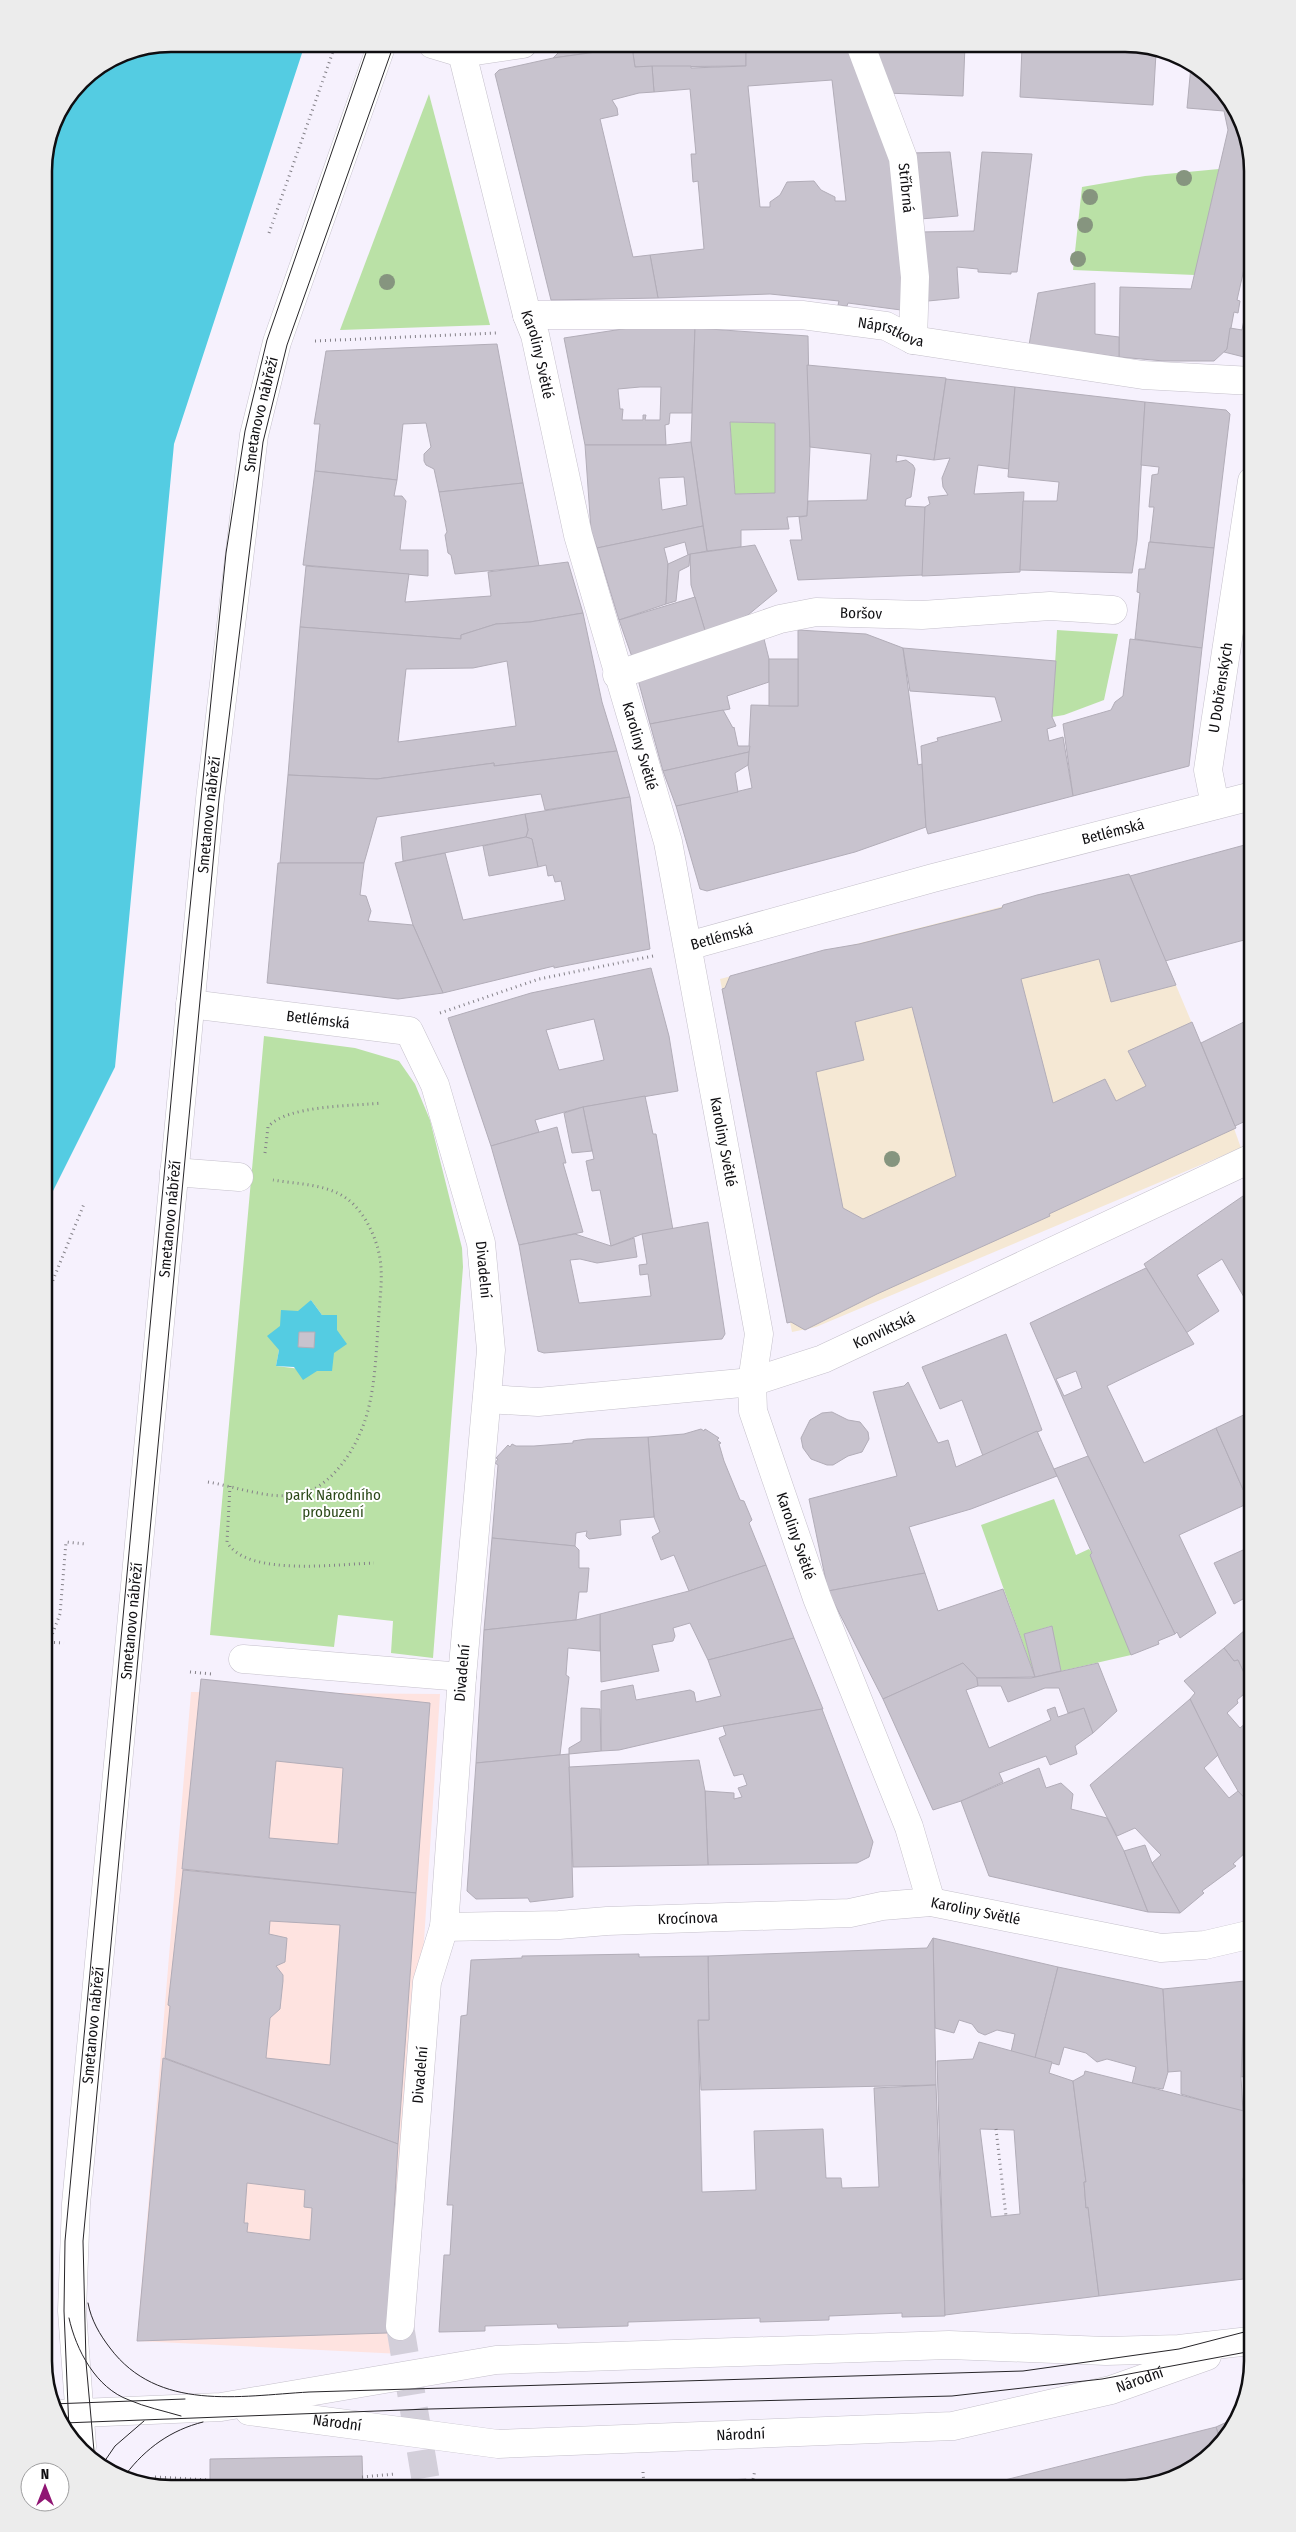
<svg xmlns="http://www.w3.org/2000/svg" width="1296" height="2532" font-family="'Fira Sans Condensed',sans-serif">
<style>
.commercial{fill:#fee3e0}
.education{fill:#f5e8d4}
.green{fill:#bae1a6;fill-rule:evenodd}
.water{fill:#54cce2}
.building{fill:#c8c3ce;stroke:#b2adb8;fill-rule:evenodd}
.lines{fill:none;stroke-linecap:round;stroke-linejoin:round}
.minor-tunnel{stroke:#d3cfda;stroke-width:28;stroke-dasharray:28 14;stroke-linecap:butt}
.minor-casing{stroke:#c5c0cb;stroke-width:29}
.path{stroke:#848188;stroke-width:3;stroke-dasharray:1 4;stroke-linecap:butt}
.minor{stroke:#fff;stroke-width:28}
.tram{stroke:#272529;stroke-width:1}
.tree{fill:#86957f}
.labels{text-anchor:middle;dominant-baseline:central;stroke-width:4;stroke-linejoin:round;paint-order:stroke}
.street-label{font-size:15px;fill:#0f0e11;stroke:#fff}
.park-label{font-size:15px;fill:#2b4918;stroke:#fff}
.rim{fill:none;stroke:#0f0e11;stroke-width:2.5}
</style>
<rect width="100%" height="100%" fill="#f6f1fd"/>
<polygon class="commercial" points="191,1692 440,1694 401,2296 402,2354 137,2341"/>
<polygon class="education" points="1129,874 1221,1092 1241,1148 816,1327 792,1332 720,979"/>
<g class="green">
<polygon points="429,94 490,325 340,330"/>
<polygon points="1219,169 1195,275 1073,270 1082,187 1145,176"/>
<polygon points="730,422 775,423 775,493 735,494"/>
<polygon points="1057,630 1118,634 1104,700 1064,715 1052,717"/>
<path d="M 264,1036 L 355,1048 L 399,1061 L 415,1084 L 430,1120 L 462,1248 L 463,1267 L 433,1658 L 391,1653 L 393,1621 L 338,1615 L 334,1647 L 210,1635 ZM 311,1300 L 322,1315 L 317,1371 L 276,1366 L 279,1350 Z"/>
<polygon points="1054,1499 1076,1555 1089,1549 1092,1553 1131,1655 1061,1671 1051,1626 1024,1634 1035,1677 981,1525"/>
</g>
<g class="water">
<polygon points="172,44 305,44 174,444 115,1067 44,1209 44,164 54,122 81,81 123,53"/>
<polygon points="311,1300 322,1315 337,1315 337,1330 347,1344 334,1353 332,1371 317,1371 303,1380 294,1367 276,1366 279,1350 267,1336 280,1326 281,1310 298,1311"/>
</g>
<g class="building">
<polygon points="567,44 746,44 746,66 635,67 632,47 553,58"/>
<path d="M 746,44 L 854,44 L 896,154 L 905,216 L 901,310 L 848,303 L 847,306 L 838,305 L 839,301 L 770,294 L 658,298 L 650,255 L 704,249 L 698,181 L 693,182 L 691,154 L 696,154 L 690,89 L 654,92 L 652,66 L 691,66 L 691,68 L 746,66 ZM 832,80 L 846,201 L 835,201 L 835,197 L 821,190 L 814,181 L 787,182 L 780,195 L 770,202 L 770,207 L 760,207 L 748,86 Z"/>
<polygon points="868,44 1133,44 1156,53 1153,105 1020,97 1022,47 965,45 963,96 886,93"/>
<polygon points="632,47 635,67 652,66 654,92 639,93 612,100 617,108 618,115 600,119 633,257 650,255 658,298 551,300 495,74 499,70 553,58"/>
<polygon points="1191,66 1202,70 1243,123 1252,172 1252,234 1237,300 1240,301 1238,313 1234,312 1227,349 1214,361 1164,361 1119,357 1120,287 1191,289 1228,130 1224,111 1187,108"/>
<polygon points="950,152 958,216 920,219 911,153"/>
<polygon points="982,152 1032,154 1017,272 1011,272 1011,274 978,272 978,269 957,267 959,298 928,301 920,232 974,231"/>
<polygon points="1252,234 1252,268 1244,267"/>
<polygon points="1252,279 1252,359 1224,352 1227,349 1230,328 1242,330"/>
<polygon points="1095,283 1095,334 1119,337 1119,357 1029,345 1038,293"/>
<path d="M 642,326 L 695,328 L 692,413 L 670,413 L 669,424 L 665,425 L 666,445 L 585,445 L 564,338 ZM 640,387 L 661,387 L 660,420 L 645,420 L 646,415 L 643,415 L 643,420 L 622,420 L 623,409 L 620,409 L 618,389 Z"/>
<path d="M 695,328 L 808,336 L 810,447 L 807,516 L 787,517 L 789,529 L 741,530 L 741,547 L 707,551 L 691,442 ZM 730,422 L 775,423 L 775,493 L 735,494 Z"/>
<polygon points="497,344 523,483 439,492 434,469 426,465 424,461 424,454 431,447 426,423 403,424 397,480 315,471 320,424 314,424 326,351"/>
<polygon points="807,365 946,378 934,460 897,455 896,462 906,460 913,465 915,469 911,497 906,499 905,506 925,507 923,575 798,580 790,540 802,540 799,517 807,516 808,501 867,500 871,454 810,447"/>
<polygon points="946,379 1015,387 1009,469 978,465 974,494 1024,492 1020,572 922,576 925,507 930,504 928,497 948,495 943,487 942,478 950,458 934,460"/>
<polygon points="1015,387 1145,402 1137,540 1132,573 1020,570 1023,501 1057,501 1059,482 1008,477"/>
<polygon points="1145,402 1226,410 1230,414 1214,548 1150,542 1154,507 1149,507 1152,475 1158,474 1159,467 1141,465"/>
<path d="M 691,442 L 703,526 L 597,548 L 591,530 L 585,445 L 666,445 ZM 684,477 L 687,505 L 662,510 L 659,478 Z"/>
<polygon points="315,471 397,480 394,496 402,496 406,501 400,550 428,550 428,576 303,565"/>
<polygon points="523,483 539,566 455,574 451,555 448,553 445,535 447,532 439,492"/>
<polygon points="703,526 707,551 688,555 685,542 664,548 668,564 666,604 619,620 597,548"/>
<polygon points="1149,542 1214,548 1202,648 1135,639 1140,593 1137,592 1139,569 1145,569"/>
<polygon points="755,545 777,591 748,615 706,634 691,585 690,554"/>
<polygon points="690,554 689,566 679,571 676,601 666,604 668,564"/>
<polygon points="568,562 583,613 530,622 496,624 461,635 461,639 300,627 306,566 409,574 405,602 491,596 488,572"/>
<polygon points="695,597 706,634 632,657 619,620"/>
<path d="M 583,613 L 602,702 L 617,751 L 494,766 L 494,763 L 377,779 L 288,775 L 300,627 L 461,639 L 461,635 L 496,624 L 530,622 ZM 507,661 L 516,726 L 398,742 L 406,669 L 473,668 Z"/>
<polygon points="798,630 866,634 903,648 918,765 922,764 926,827 855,852 707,891 700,889 676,806 752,788 748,765 751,705 798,706"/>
<polygon points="762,631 769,659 769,682 727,696 730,709 650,724 637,676"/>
<polygon points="1130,639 1202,648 1189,766 1073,796 1063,724 1111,710 1115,702 1123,696"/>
<polygon points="903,648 1056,661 1052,717 1056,726 1047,729 1049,741 1063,737 1073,796 928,834 926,827 921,746 938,741 937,738 1002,721 995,697 910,691"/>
<rect x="769" y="659" width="29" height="47"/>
<polygon points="723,710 733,728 734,727 738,746 750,746 749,752 663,771 650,724"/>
<polygon points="617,751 630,797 545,810 541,794 377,817 364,863 280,863 288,775 377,779 494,763 494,766"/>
<polygon points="749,752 748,765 735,773 738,792 676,806 663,771"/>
<polygon points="630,797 650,949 554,968 554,966 443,993 413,925 395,863 445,853 463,920 565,900 561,881 555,882 553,875 548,876 546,865 538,867 532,839 526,837 528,830 525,814"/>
<polygon points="525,814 528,830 526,837 403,861 401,837"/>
<polygon points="526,837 532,839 538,867 489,876 483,846"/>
<polygon points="1252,843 1252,957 1248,939 1165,961 1130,876"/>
<polygon points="278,863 364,863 360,895 366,896 371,911 368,921 413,925 443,993 398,999 267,983"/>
<path d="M 1129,874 L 1176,985 L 1111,1002 L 1099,959 L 1021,979 L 1053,1103 L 1105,1079 L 1116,1101 L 1146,1086 L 1128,1051 L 1192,1022 L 1236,1128 L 1049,1214 L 1050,1216 L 877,1294 L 805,1330 L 791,1322 L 787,1323 L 722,989 L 725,988 L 730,976 L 824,950 L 859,944 L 1002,908 L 1003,905 L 1037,895 ZM 912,1007 L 956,1176 L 863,1219 L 843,1208 L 816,1072 L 864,1060 L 855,1022 Z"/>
<path d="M 651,968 L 669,1036 L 678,1091 L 583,1107 L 535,1120 L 539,1132 L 491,1146 L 448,1018 L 531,993 ZM 594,1019 L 604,1060 L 559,1070 L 546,1030 Z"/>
<polygon points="1252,1018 1252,1118 1235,1126 1201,1043"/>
<polygon points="645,1096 653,1134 656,1134 673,1230 642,1234 611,1246 600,1190 592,1191 586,1161 594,1159 583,1107"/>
<polygon points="583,1107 592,1151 572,1153 564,1113"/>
<polygon points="557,1127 566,1163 563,1163 583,1232 519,1245 491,1146"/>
<polygon points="1243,1196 1252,1210 1252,1311 1222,1259 1197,1275 1219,1311 1186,1333 1144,1264"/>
<polygon points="708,1222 725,1334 722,1339 544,1353 538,1351 519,1245 575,1234 611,1246 634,1238 637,1257 597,1263 580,1259 570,1260 579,1303 651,1296 648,1274 640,1275 639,1265 647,1264 642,1234"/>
<path d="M 1146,1268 L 1194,1344 L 1107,1386 L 1144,1463 L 1216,1428 L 1249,1503 L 1179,1535 L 1216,1613 L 1180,1638 L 1177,1632 L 1175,1634 L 1088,1456 L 1030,1323 ZM 1076,1371 L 1082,1388 L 1064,1396 L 1056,1379 Z"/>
<polygon points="299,1332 315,1332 314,1348 298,1347"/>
<polygon points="1006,1334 1042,1430 983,1456 962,1400 940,1409 922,1367"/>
<polygon points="908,1382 938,1443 948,1440 956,1467 1037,1431 1057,1476 971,1509 909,1527 925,1573 828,1591 809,1499 897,1476 873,1392 904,1386"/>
<polygon points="1252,1411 1252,1501 1249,1503 1216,1428"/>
<polygon points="832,1412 848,1420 860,1422 868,1432 869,1439 862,1452 848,1456 833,1465 827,1465 811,1459 803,1448 801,1438 810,1420 822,1413"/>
<polygon points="701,1429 704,1431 705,1429 719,1438 717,1440 721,1443 719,1444 724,1461 740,1500 744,1501 752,1520 749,1523 766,1565 689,1591 674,1555 661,1560 652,1537 660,1532 654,1517 648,1437 684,1434"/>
<polygon points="648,1437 654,1517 620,1520 621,1535 589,1539 586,1536 587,1531 576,1533 575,1546 492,1538 498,1465 495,1463 498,1459 496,1458 508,1445 510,1447 512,1444 516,1446 534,1446 573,1443 573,1441 587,1439"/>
<polygon points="1088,1456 1175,1634 1158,1641 1159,1644 1131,1655 1090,1555 1092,1553 1054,1469"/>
<polygon points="492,1538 575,1546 579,1550 579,1568 589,1568 587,1592 579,1592 576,1620 484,1630"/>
<polygon points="1252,1546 1252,1594 1234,1604 1214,1563"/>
<polygon points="766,1565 794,1638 708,1660 690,1623 673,1628 675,1636 673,1641 652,1645 659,1671 601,1682 600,1614 689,1591"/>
<polygon points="925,1573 938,1611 1003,1589 1035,1677 977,1678 963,1663 883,1699 828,1591"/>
<polygon points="600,1614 600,1651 568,1648 566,1675 569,1677 560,1755 476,1763 484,1630 576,1620"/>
<polygon points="1252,1624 1252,1687 1251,1688 1238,1660 1234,1661 1224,1648"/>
<polygon points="1052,1626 1061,1671 1035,1677 1024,1634"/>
<polygon points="794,1638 823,1709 723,1726 619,1750 601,1751 601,1691 633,1685 636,1700 690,1690 694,1692 696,1702 721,1696 708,1660"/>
<polygon points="1224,1648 1234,1661 1238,1660 1251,1688 1237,1700 1238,1703 1227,1713 1240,1728 1252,1718 1252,1806 1238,1791 1222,1764 1190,1699 1195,1693 1184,1681"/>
<polygon points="963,1663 977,1678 978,1686 966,1690 989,1748 1051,1720 1047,1710 1055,1707 1058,1717 1084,1708 1093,1733 1075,1746 1077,1754 1050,1765 1046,1756 999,1773 1003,1782 961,1801 933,1810 883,1699"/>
<polygon points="1098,1663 1117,1711 1093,1733 1084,1708 1068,1713 1059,1688 1045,1688 1008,1702 1001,1686 978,1686 977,1678 1031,1678"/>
<path d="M 201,1679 L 430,1703 L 416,1893 L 182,1869 ZM 276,1761 L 343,1768 L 338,1844 L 269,1838 Z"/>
<polygon points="1190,1699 1218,1755 1204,1768 1229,1798 1238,1791 1252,1806 1252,1851 1250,1853 1248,1850 1233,1864 1236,1866 1202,1891 1204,1893 1180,1913 1152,1863 1161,1855 1135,1828 1117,1836 1090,1785"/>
<polygon points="581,1708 600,1709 601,1751 569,1754 569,1748 581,1741"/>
<polygon points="822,1709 873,1842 869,1857 857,1863 708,1865 705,1791 734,1793 734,1799 742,1797 738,1788 747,1785 743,1774 734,1776 719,1738 726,1735 723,1726"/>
<polygon points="569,1754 573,1897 530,1902 528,1898 476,1899 467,1891 476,1763"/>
<polygon points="699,1760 705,1791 708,1865 573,1867 569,1767"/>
<polygon points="1039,1768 1046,1788 1061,1783 1073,1794 1071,1809 1107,1818 1124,1851 1148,1912 989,1876 961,1801"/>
<polygon points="1145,1845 1152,1863 1180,1913 1148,1912 1124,1851"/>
<path d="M 183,1870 L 416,1893 L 398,2144 L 165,2058 L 170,2006 L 168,2005 ZM 270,1921 L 340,1925 L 330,2065 L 266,2058 L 270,2018 L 280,2009 L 283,1981 L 283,1975 L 276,1966 L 285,1962 L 287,1938 L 269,1934 Z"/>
<polygon points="933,1938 1058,1967 1035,2058 1011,2052 1015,2034 997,2030 985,2035 978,2032 972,2024 959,2020 954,2033 935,2028"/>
<polygon points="933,1938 936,2085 701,2090 698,2020 709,2020 708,1956 927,1948"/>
<polygon points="639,1954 639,1957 708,1956 709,2020 698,2020 702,2192 756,2190 754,2131 823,2129 826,2178 841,2178 842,2188 879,2187 874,2088 936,2085 945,2316 902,2317 902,2313 829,2316 829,2320 760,2322 760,2318 628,2322 628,2326 558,2328 557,2324 485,2326 485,2331 439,2332 444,2255 450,2255 453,2205 447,2205 461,2016 467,2015 471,1960 522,1958 522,1956"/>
<polygon points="1058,1967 1163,1989 1168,2072 1163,2089 1132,2084 1136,2067 1107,2059 1097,2062 1086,2053 1064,2047 1059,2065 1035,2058"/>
<polygon points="1245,1981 1252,1981 1252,2075 1241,2077"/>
<polygon points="1245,1981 1241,2077 1243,2112 1181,2094 1181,2071 1168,2072 1163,1989"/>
<path d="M 979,2042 L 1052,2062 L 1049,2073 L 1073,2081 L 1086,2182 L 1084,2182 L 1086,2208 L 1088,2207 L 1099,2296 L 945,2315 L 937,2061 L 973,2059 ZM 980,2129 L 1014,2130 L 1020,2214 L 991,2217 Z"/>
<path d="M 163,2058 L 398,2144 L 387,2333 L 137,2341 ZM 247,2183 L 305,2190 L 304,2207 L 312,2208 L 310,2240 L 247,2232 L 248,2223 L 244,2223 Z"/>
<polygon points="1085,2071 1252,2113 1252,2139 1243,2180 1252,2278 1099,2296 1088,2207 1086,2208 1084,2182 1086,2182 1073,2081 1084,2075"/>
<polygon points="1247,2157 1252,2159 1252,2276 1243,2180"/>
<polygon points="1227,2422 1227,2424 1233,2422 1231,2432 1220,2440 1216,2427"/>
<polygon points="1216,2427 1220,2440 1173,2479 1124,2488 973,2488"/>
<polygon points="362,2456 363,2488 210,2488 210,2459"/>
<polygon points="746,2479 757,2488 597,2488 644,2485"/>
<polygon points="935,2481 943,2488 820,2488 866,2485"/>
</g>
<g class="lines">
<polyline class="minor-tunnel" points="400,2326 427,2488"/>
<g class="minor-casing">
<g id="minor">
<polyline points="432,44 462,53 523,44"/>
<path id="s1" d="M 860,44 L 903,158 L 915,277 L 913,340"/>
<path id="s2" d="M 462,53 L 527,315 L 535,335 L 578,535 L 668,842 L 759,1334 L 752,1382 L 753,1411 L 817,1598 L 909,1827 L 931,1902 L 1161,1948 L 1205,1945 L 1252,1934"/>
<path id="s3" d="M 527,315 L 802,315 L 886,326 L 913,340 L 1143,375 L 1252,381"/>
<path id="s4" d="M 617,675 L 780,619 L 816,612 L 922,615 L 1050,606 L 1113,610"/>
<path id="s5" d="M 1215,805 L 1208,770 L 1252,481"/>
<path id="s6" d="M 688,946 L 933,878 L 1252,796"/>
<path id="s7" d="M 190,1004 L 409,1031 L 435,1085 L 481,1243 L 491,1350 L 462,1677 L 444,1927 L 427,1982 L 400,2326"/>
<polyline points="174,1172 239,1177"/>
<path id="s8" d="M 487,1399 L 538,1402 L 752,1382 L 823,1359 L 1252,1158"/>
<polyline points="243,1659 462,1677"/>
<path id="s9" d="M 444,1927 L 559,1925 L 607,1921 L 850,1913 L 882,1906 L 931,1902"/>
<path id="s10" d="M 249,2411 L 498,2444 L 953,2426 L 1111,2390 L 1207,2356"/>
<polyline points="57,2414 221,2407 496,2360 949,2345 1106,2351 1179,2349 1250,2341"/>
<path id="s11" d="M 82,2446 L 72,2311 L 76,2204 L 210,799 L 254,435 L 277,342 L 382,44"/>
</g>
</g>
<g class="path">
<polyline points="269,233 335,46"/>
<polyline points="315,341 496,333"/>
<polyline points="440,1013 539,979 653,956"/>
<path d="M 265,1153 L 268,1127 C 286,1105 354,1106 382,1103"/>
<polyline points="44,1370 51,1285 84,1204"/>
<path d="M 208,1482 C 239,1487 282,1505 312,1490 C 336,1478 354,1450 363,1426 C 376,1392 376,1349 379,1313 C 380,1298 382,1283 381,1268 C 380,1244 366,1212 346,1198 C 326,1184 297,1184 273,1180"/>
<path d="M 230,1486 L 227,1542 C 246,1577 338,1564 374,1563"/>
<polyline points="44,1642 64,1643"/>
<polyline points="49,1643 60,1614 66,1542 85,1544"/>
<polyline points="190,1672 212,1674"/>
<polyline points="996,2129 1006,2216"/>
<polyline points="643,2472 644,2485"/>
<polyline points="155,2477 210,2480"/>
<polyline points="362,2477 395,2474"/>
<polyline points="752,2484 755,2470"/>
</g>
<use href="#minor" class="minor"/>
<g class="tram">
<path d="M 88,2303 C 91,2320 100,2335 110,2348 C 158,2412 239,2396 309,2392 L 1023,2371 L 1179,2349 L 1252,2330"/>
<path d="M 69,2318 C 76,2350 96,2388 129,2400 C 145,2407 164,2411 181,2416"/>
<polyline points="52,2404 185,2399"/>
<polyline points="64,2423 429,2409 952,2396 1102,2379 1252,2351"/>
<polyline points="69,2430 64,2311 65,2241 178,1026 226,553 245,431 267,340 369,44"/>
<polyline points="95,2462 86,2362 83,2241 219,799 263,442 287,345 394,44"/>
<polyline points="102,2465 115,2446 144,2421"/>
<path d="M 126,2474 C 146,2448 171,2430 203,2422"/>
</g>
</g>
<g class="tree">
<circle cx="1184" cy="178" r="8"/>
<circle cx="1090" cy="197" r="8"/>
<circle cx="1085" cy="225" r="8"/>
<circle cx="1078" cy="259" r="8"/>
<circle cx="387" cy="282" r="8"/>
<circle cx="892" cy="1159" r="8"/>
</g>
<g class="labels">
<g class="street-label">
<text stroke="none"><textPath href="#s1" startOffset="152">Stříbrná</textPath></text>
<text stroke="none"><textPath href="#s3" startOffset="366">Náprstkova</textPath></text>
<text stroke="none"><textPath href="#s2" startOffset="311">Karoliny Světlé</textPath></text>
<text stroke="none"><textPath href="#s11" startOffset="2042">Smetanovo nábřeží</textPath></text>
<text stroke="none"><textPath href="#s4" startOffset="254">Boršov</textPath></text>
<text stroke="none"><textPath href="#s5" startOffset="119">U Dobřenských</textPath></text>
<text stroke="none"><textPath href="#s2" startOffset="716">Karoliny Světlé</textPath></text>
<text stroke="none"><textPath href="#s11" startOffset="1638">Smetanovo nábřeží</textPath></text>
<text stroke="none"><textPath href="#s6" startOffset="440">Betlémská</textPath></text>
<text stroke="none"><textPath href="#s6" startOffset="35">Betlémská</textPath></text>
<text stroke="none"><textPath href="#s7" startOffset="129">Betlémská</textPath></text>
<text stroke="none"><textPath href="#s2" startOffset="1121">Karoliny Světlé</textPath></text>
<text stroke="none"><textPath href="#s11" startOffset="1232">Smetanovo nábřeží</textPath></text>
<text stroke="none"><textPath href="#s7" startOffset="472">Divadelní</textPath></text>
<text stroke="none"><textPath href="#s8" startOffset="408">Konviktská</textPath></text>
<text stroke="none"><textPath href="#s2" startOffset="1526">Karoliny Světlé</textPath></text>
<text stroke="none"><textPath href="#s11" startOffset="828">Smetanovo nábřeží</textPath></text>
<text transform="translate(462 1673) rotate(-85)">Divadelní</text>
<text stroke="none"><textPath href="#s2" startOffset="1962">Karoliny Světlé</textPath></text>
<text stroke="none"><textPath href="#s9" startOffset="244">Krocínova</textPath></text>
<text stroke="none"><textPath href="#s11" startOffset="422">Smetanovo nábřeží</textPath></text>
<text transform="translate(420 2075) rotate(-85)">Divadelní</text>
<text stroke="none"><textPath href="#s10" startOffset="899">Národní</textPath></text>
<text stroke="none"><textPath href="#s10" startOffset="89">Národní</textPath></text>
<text stroke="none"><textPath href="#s10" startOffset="494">Národní</textPath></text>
</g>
<g class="park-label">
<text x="333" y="1495">park Národního<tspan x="333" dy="17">probuzení</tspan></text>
</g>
</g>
<path d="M0 0H1296V2532H0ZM171 52H1125A119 119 0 0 1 1244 171V2361A119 119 0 0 1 1125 2480H171A119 119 0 0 1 52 2361V171A119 119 0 0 1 171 52Z" fill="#ececec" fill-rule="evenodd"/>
<path class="rim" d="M171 52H1125A119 119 0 0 1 1244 171V2361A119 119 0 0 1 1125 2480H171A119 119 0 0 1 52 2361V171A119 119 0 0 1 171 52Z"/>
<g transform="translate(45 2487)"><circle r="24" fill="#ffffff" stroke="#9f9fa0"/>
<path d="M0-4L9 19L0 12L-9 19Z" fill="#901573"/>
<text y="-8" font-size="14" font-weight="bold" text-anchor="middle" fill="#0f0e11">N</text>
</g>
</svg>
